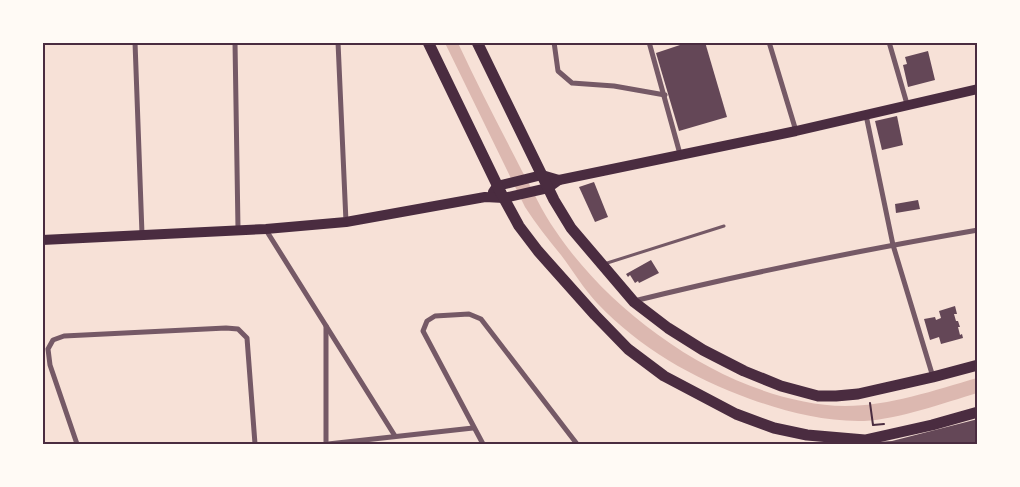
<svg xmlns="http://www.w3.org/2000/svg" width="1020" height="487" font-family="'IBM Plex Sans',sans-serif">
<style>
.water{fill:#dcb8b0}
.building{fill:#644757}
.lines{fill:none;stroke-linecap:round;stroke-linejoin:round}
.path{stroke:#4a2c40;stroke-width:2}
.service{stroke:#755966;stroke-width:3}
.minor{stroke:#755966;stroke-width:5}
.secondary{stroke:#4a2c40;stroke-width:10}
.primary{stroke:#4a2c40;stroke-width:11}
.neatline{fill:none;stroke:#4a2c40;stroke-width:2}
</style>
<rect width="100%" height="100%" fill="#f7e1d7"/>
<path class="water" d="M 445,43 L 458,43 C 478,86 500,128 522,171 C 533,190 542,212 555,230 C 614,319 736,404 845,406 C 890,406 935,390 977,378 L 977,393 C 944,403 899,419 864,421 C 824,422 787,412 750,399 C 691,377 641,349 597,303 C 584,289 573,271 561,255 C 548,239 536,224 525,207 Z"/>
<g class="building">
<polygon points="689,42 705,42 727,117 679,131 656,53"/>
<polygon points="928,51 935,80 908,87 903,65 907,64 905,57"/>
<polygon points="897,116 903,145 882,150 875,121"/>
<polygon points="594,182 608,217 595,222 579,187"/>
<polygon points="918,200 920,209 896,213 895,204"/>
<polygon points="651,260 659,273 639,283 638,281 635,283 630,275 628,277 626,274"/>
<polygon points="955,306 957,314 954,314 956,321 958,321 960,327 958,327 960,335 962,334 963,338 941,344 939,337 930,340 924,319 935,317 936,320 941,318 939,311"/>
<polygon points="978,419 978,444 877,444 876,442 892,441"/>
</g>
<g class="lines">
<polyline class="path" points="870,403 873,425 884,424"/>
<polyline class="service" points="604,264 724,226"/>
<g class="minor">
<polyline points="135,42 142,234"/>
<polyline points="235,42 238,229"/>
<polyline points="338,42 346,222"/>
<polyline points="554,42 558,71 572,83 614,86 665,95"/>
<polyline points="649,42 680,154"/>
<polyline points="769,42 796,131"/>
<polyline points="889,42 907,104"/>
<polyline points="866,115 893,245 933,377"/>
<polyline points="266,230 395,436"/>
<path d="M 634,301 C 747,273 862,250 978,230"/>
<polyline points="326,326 326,444"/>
<polyline points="77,444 50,365 48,349 53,340 64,336 226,328 238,329 247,338 255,444"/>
<polyline points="328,444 473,428"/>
<polyline points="483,444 423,331 427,321 435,316 469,314 481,319 577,444"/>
</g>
<g class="secondary">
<polyline points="493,192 497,186 542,175 559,180"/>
<polyline points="42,240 266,229 346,222 485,197 504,198 548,188 559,180 796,131 978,89"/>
</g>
<g class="primary">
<polyline points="428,42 501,193 519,226 538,251 595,315 628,349 664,376 736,414 774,428 807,435 865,440 932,425 978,412"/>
<polyline points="477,42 554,200 571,228 634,302 668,328 703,350 744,371 781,386 818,396 836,396 858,394 933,377 978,365"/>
</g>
</g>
<rect width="1020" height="487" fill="none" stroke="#fffaf5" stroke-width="88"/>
<rect x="44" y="44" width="932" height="399" class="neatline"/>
</svg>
